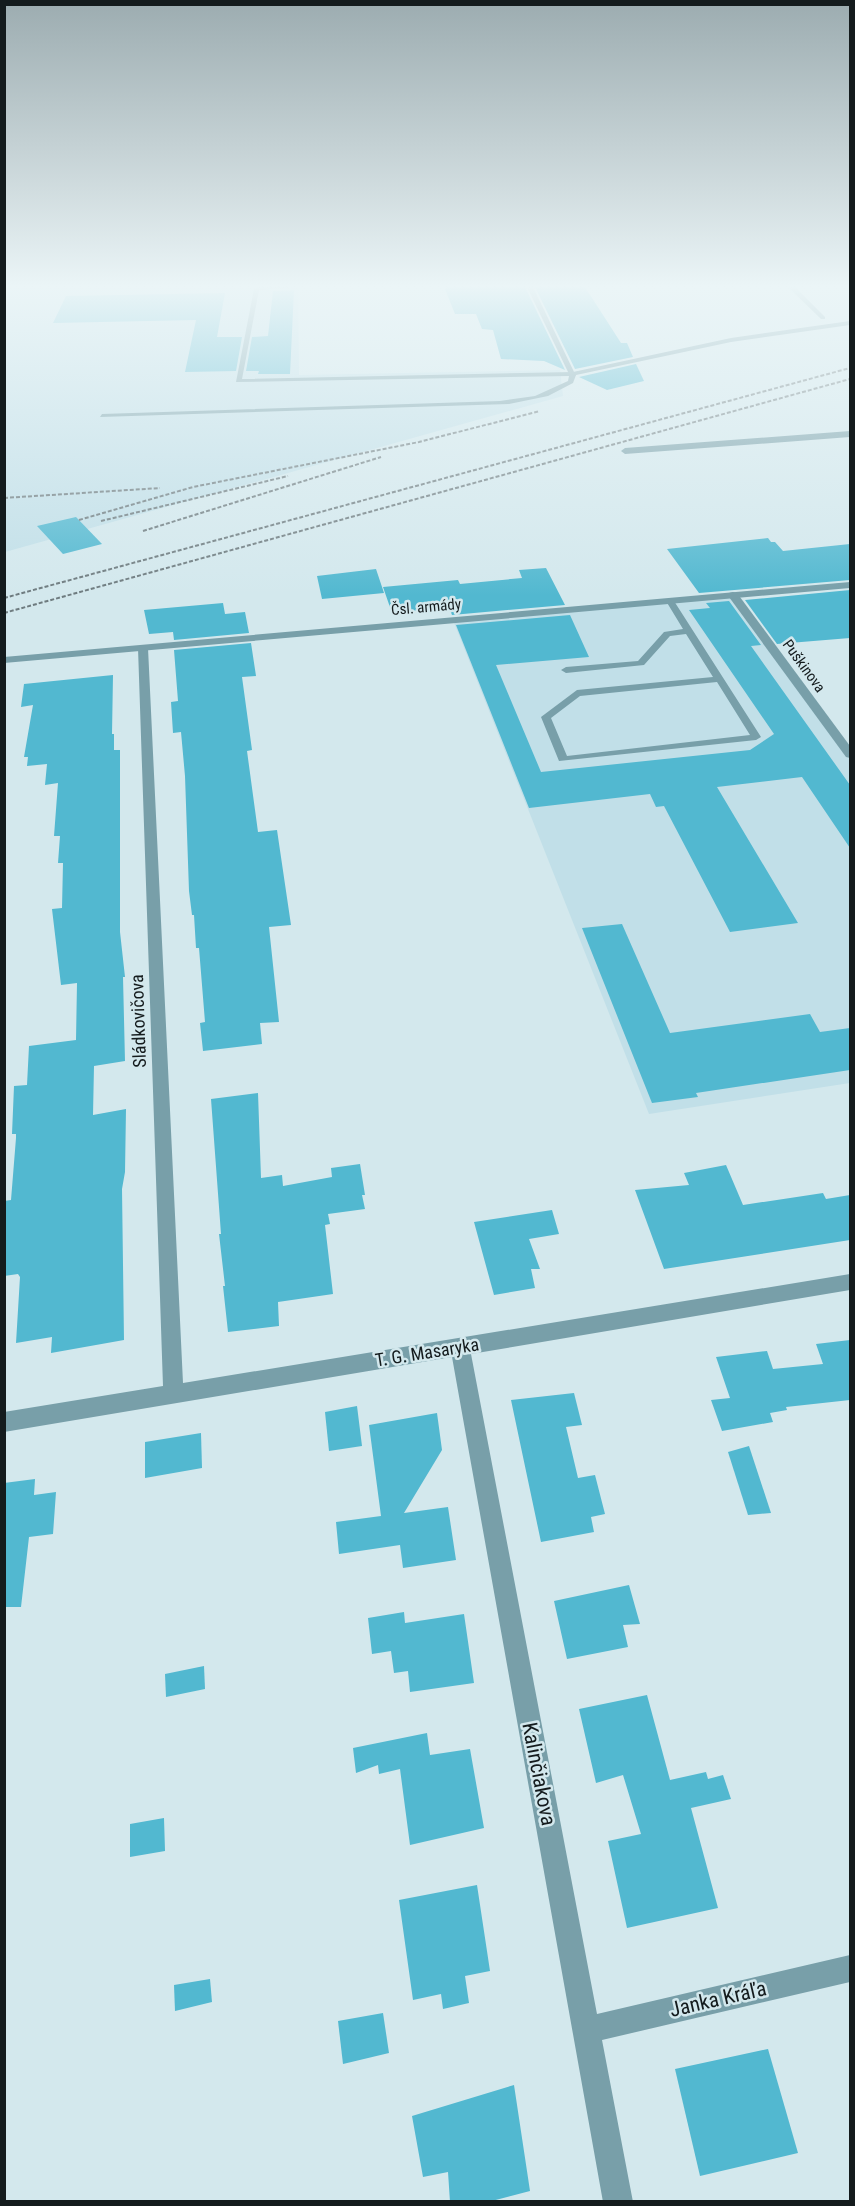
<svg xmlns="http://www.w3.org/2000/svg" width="855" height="2206" font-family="'Roboto Condensed',sans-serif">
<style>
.built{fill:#c1dfe8}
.building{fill:#52b8d0}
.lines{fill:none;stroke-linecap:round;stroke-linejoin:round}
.service{fill:#789fa9;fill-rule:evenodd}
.minor{fill:#789fa9;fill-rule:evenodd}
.tertiary{fill:#789fa9;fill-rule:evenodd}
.rail{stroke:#6e7b7f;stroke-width:2;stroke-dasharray:4 2;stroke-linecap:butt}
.labels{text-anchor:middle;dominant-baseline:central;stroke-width:5;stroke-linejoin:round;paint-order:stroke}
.far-street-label{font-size:15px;fill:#141b1d;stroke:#d3e8ed}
.street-label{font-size:18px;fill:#141b1d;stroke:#d3e8ed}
.near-street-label{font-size:21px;fill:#141b1d;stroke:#d3e8ed}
</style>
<rect width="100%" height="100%" fill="#d3e8ed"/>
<g class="built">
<polygon points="5,287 298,287 299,375 560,370 563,396 5,552"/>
<polygon points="733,595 850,754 850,1083 649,1114 453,620"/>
</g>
<g class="building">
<polygon points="447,287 525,287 565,370 544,361 501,359 493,330 482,329 476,314 455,314 445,289"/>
<polygon points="535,287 585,287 621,343 627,343 633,357 575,369"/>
<polygon points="294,290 290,374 258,374 259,371 246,371 252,337 268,336 273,291"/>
<polygon points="225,293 217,337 242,337 236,371 185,372 196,320 53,323 66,296"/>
<polygon points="636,364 644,381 607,390 579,377"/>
<polygon points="76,517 102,544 63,554 37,526"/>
<polygon points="768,538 771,542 775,542 783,551 850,544 850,580 699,593 667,549"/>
<polygon points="546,568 565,605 452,615 449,607 392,613 383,587 458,580 460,584 522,578 519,570"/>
<polygon points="376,569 384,593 322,599 317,576"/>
<polygon points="850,590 850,638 777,644 745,600"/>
<polygon points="729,601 761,645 751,646 850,785 850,848 802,777 717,787 798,923 730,932 664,806 656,807 650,794 529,808 456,625 570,615 589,657 496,665 541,772 750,750 774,734 689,610 710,608 706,603"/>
<polygon points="223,603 225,614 245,612 249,633 174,640 173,632 149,634 144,610"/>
<polygon points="251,643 256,676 242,677 252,750 247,751 258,832 277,830 291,925 269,927 279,1022 260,1023 262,1044 203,1051 200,1023 205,1022 199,948 196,948 194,915 192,915 189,891 185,776 181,732 173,733 171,702 178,701 174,650"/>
<polygon points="113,675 112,734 114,734 114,750 120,750 120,932 125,977 123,977 125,1061 94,1066 93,1115 126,1109 125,1172 122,1189 124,1340 51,1353 52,1337 16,1343 20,1277 18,1274 4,1276 4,1201 11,1200 16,1138 16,1134 12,1134 14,1086 27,1085 29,1046 76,1040 77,983 61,985 52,909 62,908 63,863 58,863 60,836 54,836 58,783 45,785 47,764 27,766 28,757 24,757 33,705 21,707 24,684"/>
<polygon points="622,924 670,1033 810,1014 820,1032 850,1028 850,1070 696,1093 698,1097 652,1103 582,928"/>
<polygon points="258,1093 261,1178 282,1175 283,1186 332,1177 331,1168 360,1164 365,1195 362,1195 365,1209 328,1214 330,1224 325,1225 333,1294 278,1302 279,1326 228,1332 223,1286 225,1286 219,1234 221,1234 211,1099"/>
<polygon points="726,1165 743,1205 823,1193 826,1199 850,1195 850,1240 664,1269 635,1190 689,1185 684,1173"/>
<polygon points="552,1210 559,1234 529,1239 540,1269 531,1269 535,1288 494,1295 474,1222"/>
<polygon points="850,1340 850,1400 786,1407 787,1410 770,1413 773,1422 722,1431 711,1400 730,1398 716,1357 767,1351 773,1369 823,1364 816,1344"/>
<polygon points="574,1393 582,1425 566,1427 578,1478 595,1475 605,1514 591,1517 594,1532 541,1542 511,1400"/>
<polygon points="357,1406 362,1446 329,1451 325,1412"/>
<polygon points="437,1413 442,1450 404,1513 448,1507 456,1560 403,1568 400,1545 339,1554 336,1522 381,1516 369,1425"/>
<polygon points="201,1433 202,1468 145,1478 145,1442"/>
<polygon points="749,1446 771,1513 748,1515 728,1452"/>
<polygon points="35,1479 34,1495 56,1492 53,1534 29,1537 21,1607 4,1607 4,1483"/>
<polygon points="629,1585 640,1624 623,1625 628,1647 567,1659 554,1601"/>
<polygon points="404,1612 405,1623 464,1614 474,1683 410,1692 408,1671 394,1673 391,1651 372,1654 368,1618"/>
<polygon points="204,1666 205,1689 166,1697 165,1674"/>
<polygon points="647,1695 670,1780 706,1772 708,1779 723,1775 731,1799 691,1808 718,1908 627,1928 608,1841 641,1834 623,1775 596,1783 579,1709"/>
<polygon points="427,1733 430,1755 470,1749 484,1828 410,1845 400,1769 379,1774 378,1765 356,1773 353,1748"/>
<polygon points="164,1818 165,1851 130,1857 130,1824"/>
<polygon points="477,1885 490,1971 465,1976 469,2003 443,2009 441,1994 413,2000 399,1900"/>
<polygon points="210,1979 212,2002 175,2011 174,1985"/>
<polygon points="383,2013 389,2053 343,2064 338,2021"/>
<polygon points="768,2049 798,2153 700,2176 675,2069"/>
<polygon points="514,2085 530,2191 488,2202 450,2202 448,2172 423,2177 412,2116"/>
</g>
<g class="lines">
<g class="service">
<polygon points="257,287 297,287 259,290 242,379 573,372 731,338 850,321 850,325 731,342 576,375 573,383 548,396 509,404 100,417 102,414 500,401 535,396 568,381 569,376 236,382 254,289"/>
<path d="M 667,599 L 674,601 L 761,737 L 756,740 L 559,761 L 541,717 L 577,690 L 713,677 L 686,634 L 670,636 L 644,665 L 566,673 L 561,670 L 566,667 L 638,661 L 664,632 L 683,629 L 666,601 ZM 717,682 L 750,735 L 567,756 L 551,718 L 580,696 Z"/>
</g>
<g class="minor">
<polygon points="527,287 533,287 576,376 569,374"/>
<polygon points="788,287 795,287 825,317 825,319 821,319"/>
<polygon points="850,431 850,437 625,454 621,451 625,448"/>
<polygon points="733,592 737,593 850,746 850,758 846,757 729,597 729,593"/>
<polygon points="143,645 148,648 183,1383 850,1274 850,1290 471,1354 597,2014 850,1955 850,1982 602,2040 633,2202 603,2202 452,1357 4,1432 4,1412 163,1386 138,648"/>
</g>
<polygon class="tertiary" points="850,582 850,588 4,663 4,657"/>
<g class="rail">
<polyline points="4,498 160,488"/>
<polyline points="79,520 193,487 419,442 540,411"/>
<polyline points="101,521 288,476"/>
<polyline points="143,531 381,457"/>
<polyline points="4,598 850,368"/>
<polyline points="4,613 850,379"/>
</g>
</g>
<linearGradient id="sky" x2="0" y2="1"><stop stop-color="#9cacb0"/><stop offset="0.48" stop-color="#ebf5f7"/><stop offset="1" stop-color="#ebf5f7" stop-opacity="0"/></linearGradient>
<rect width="855" height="596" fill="url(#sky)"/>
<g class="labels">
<g class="far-street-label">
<text transform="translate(426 607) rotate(-5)">Čsl. armády</text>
<text transform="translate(804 666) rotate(54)">Puškinova</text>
</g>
<g class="street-label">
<text transform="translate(138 1021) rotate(-92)">Sládkovičova</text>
<text transform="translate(427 1352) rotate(-9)">T. G. Masaryka</text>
</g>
<g class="near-street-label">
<text transform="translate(539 1774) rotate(79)">Kalinčiakova</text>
<text transform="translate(718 1999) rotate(-13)">Janka Kráľa</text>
</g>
</g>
<rect width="855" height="2206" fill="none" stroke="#141b1d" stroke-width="12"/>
</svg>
